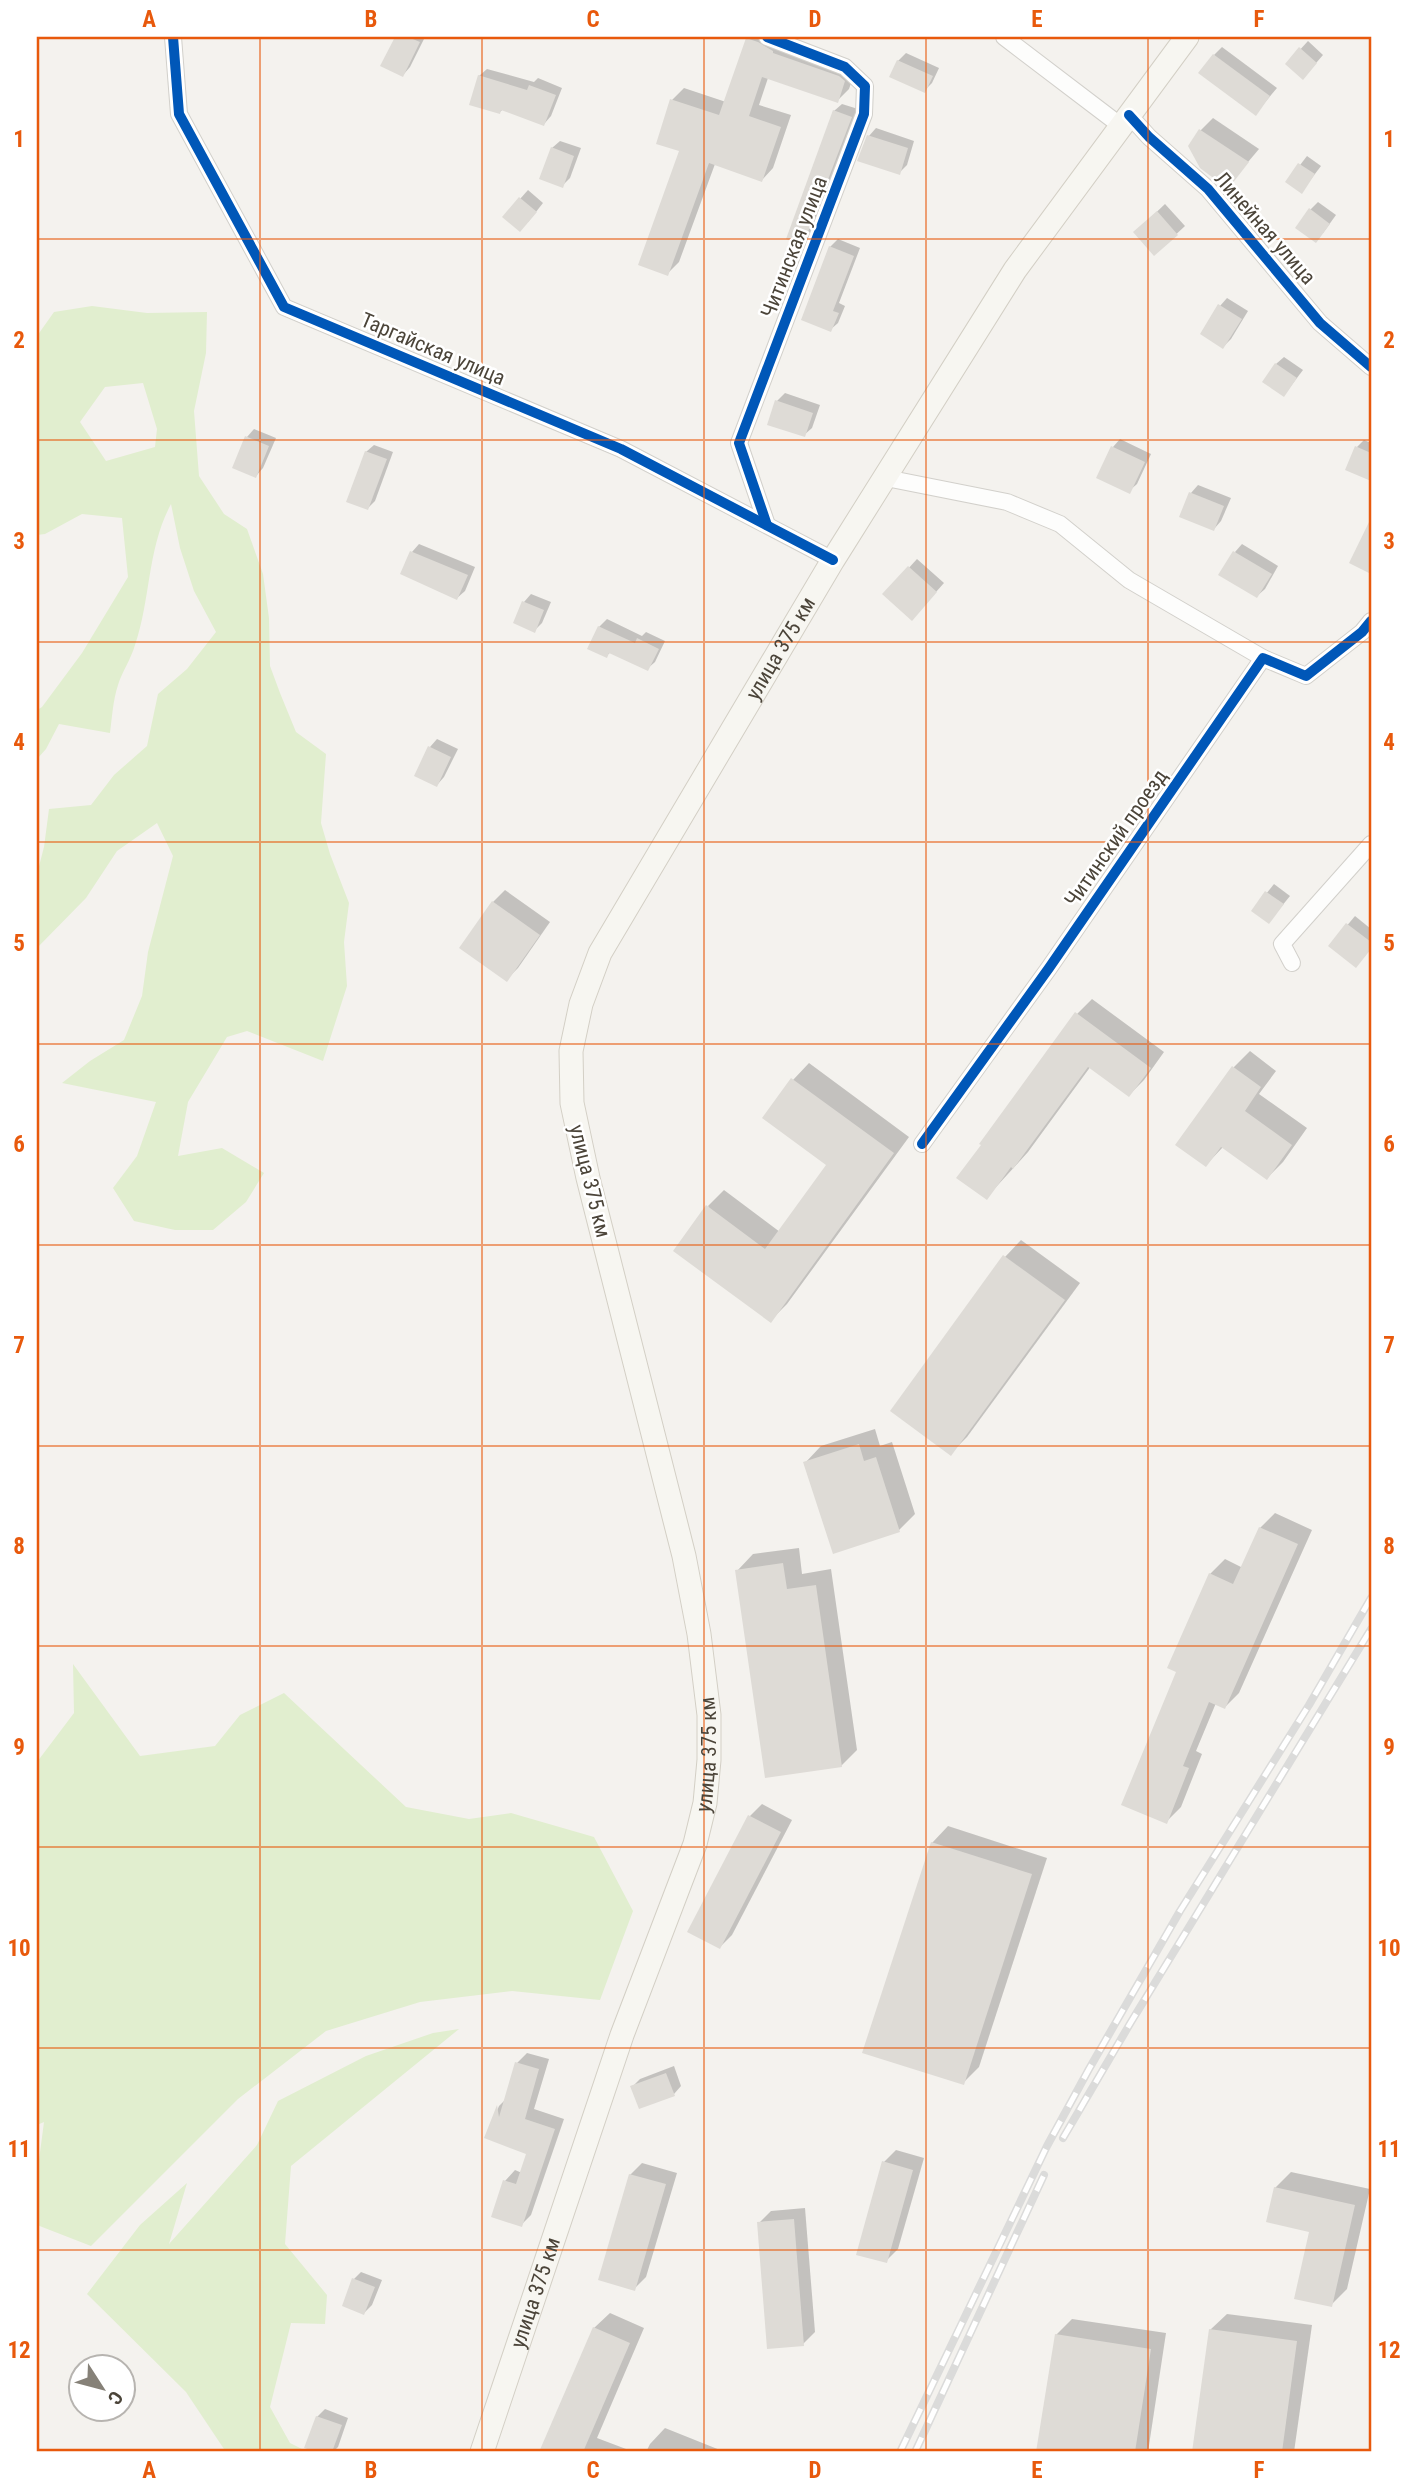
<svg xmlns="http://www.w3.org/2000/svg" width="1408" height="2489" font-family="'Roboto Condensed',sans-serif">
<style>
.green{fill:#e1eecf;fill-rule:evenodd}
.shadow{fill:#0003}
.building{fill:#dedbd6}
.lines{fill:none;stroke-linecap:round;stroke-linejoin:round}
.minor-casing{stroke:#d2d0cb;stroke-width:18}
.secondary-casing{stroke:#d3cfc5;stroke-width:25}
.minor{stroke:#fdfdfc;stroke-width:16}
.secondary{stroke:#f7f6f1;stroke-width:23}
.rail-casing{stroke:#dbdbda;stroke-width:8}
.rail{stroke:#fff;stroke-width:5;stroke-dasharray:16;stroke-linecap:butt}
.cycleway-casing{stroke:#fff;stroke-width:15}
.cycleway{stroke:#0057b8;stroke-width:10}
.grid{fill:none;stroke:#e8590c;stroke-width:2;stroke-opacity:0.55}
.labels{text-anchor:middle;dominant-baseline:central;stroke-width:5;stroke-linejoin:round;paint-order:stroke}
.street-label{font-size:21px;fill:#4b4439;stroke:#fff}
.neatline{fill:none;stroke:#e8590c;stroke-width:2.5}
.grid-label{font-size:23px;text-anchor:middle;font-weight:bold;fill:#e8590c}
</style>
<rect width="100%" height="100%" fill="#f4f2ee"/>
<g class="green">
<path d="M 92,306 L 147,313 L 207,312 L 206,353 L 194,411 L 199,476 L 224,514 L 247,529 L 263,574 L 269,618 L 270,666 L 280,693 L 296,732 L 326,754 L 321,823 L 330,854 L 349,903 L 344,942 L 347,986 L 323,1061 L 247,1031 L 227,1037 L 188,1102 L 178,1156 L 222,1148 L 264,1173 L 246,1202 L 213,1230 L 175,1230 L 134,1221 L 113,1188 L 137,1156 L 156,1102 L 62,1083 L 90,1061 L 124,1040 L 142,996 L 148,952 L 173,856 L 157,823 L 117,851 L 86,898 L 37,948 L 37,874 L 44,847 L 49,809 L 91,805 L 114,775 L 147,746 L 158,694 L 187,669 L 216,632 L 194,591 L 180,548 L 171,504 C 147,549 151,598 135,645 C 131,659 122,672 118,685 C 113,700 112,718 110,733 L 59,724 L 46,749 L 37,759 L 37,710 L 42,707 L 82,653 L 128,577 L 122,518 L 82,514 L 45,534 L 37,535 L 37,336 L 54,312 ZM 143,383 L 157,429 L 155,447 L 106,461 L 80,422 L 105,387 Z"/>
<polygon points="73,1664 140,1756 215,1746 240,1715 284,1693 406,1807 469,1819 511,1813 594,1837 633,1911 600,2000 512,1991 420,2002 326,2031 238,2099 91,2246 37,2225 37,2175 44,2122 37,2125 37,1762 74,1713"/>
<polygon points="459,2029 291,2166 285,2244 327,2295 325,2324 291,2323 270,2407 290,2443 308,2452 226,2452 186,2392 87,2294 140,2225 187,2183 169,2244 257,2145 278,2101 366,2056 433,2033"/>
</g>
<g class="shadow">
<polygon points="397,37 425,37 410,67 403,75 383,65"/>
<polygon points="750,37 781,37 856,69 849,89 837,101 768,78 759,105 791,115 773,168 762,180 715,164 679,262 667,274 681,150 658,143 672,100 684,88 726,102"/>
<polygon points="1308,41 1323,55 1310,70 1287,64"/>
<polygon points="1222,47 1277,88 1256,113 1214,55"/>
<polygon points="906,53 939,68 932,83 924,91 898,61"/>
<polygon points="487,69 534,82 538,78 562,88 551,116 544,124 503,109 500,112 479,76"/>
<polygon points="842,104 858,109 810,235 803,243 834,111"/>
<polygon points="1213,118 1259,149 1227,187 1190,147 1201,130"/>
<polygon points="876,128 914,141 907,165 899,173 869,136"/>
<polygon points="560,141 581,148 570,178 562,186 552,148"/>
<polygon points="1307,156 1321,166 1302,191 1287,182"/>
<polygon points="528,190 543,203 528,222 505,216"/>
<polygon points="1318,202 1336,215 1323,233 1310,210"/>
<polygon points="1165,204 1185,226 1155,254 1143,225"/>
<polygon points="838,239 860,248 839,303 845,306 838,323 830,330 830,247"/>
<polygon points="1227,298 1248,311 1231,339 1223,347 1220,306"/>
<polygon points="1284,357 1303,370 1284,395 1276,364"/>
<polygon points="785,393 820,405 812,428 804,435 769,424 777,401"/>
<polygon points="254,429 276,438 263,468 256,476 247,437"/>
<polygon points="1120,439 1151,454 1137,484 1129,491 1099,477 1113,447"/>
<polygon points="1364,440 1371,443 1371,479 1347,469 1357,447"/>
<polygon points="374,445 393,452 375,501 368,508 366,452"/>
<polygon points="1198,485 1231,498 1221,521 1214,529 1181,516 1191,493"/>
<polygon points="419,544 475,567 465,591 457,598 412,552"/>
<polygon points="1242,544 1278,566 1265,589 1257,596 1235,552"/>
<polygon points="917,559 944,583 919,611 885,594"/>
<polygon points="531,594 551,602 542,623 535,630 524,602"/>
<polygon points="607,619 642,636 646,632 665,641 655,662 647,669 611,652 606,656 589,648 599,627"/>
<polygon points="437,739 458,749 444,777 437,785 430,747"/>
<polygon points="1274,884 1290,896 1269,922 1253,910"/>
<polygon points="505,890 550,922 518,968 506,980 493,902"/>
<polygon points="1355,916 1371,929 1371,948 1363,958 1330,946"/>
<polygon points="1092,999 1164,1052 1144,1080 1129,1095 1091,1066 1028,1152 986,1198 1077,1014"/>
<polygon points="1250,1051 1276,1071 1259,1094 1307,1128 1283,1162 1267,1178 1223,1147 1206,1165 1234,1067"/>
<polygon points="809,1063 909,1137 787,1304 771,1320 708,1206 724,1190 780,1232 829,1165 793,1080"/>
<polygon points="1021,1240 1080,1283 967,1437 951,1453 1005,1257"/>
<polygon points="875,1429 880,1446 892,1442 915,1514 899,1530 805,1463 821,1446"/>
<polygon points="1275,1513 1312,1530 1239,1693 1225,1707 1216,1703 1196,1751 1202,1754 1181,1807 1167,1821 1178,1671 1210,1574 1225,1559 1243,1568 1260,1528"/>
<polygon points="799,1548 802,1574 831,1569 857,1750 841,1766 737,1571 753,1554"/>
<polygon points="762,1804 792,1820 732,1935 720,1947 750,1816"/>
<polygon points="948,1826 1047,1858 979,2067 963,2083 932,1843"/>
<polygon points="527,2053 549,2059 534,2109 564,2119 531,2215 521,2225 505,2181 515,2170 522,2173 528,2153 486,2137 499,2106 507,2098 517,2063"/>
<polygon points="674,2066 681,2086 674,2094 632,2087 640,2079"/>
<polygon points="896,2150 924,2158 898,2249 886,2261 884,2162"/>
<polygon points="642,2163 677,2173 646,2277 634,2289 630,2175"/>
<polygon points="1291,2172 1370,2189 1347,2289 1331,2305 1312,2230 1275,2188"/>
<polygon points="805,2208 815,2332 803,2344 759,2223 771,2211"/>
<polygon points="361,2272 382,2280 372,2305 364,2313 354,2279"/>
<polygon points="610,2313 644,2328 597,2438 634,2452 541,2452 594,2328"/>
<polygon points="1227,2314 1312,2325 1294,2452 1193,2452 1210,2330"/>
<polygon points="1072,2319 1166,2333 1148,2452 1038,2452 1056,2335"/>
<polygon points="325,2409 348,2418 338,2447 333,2452 322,2452 306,2447 317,2417"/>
<polygon points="665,2428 725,2452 646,2452 650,2444"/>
</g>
<g class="building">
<polygon points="395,37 408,37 420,42 403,77 380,66"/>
<polygon points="746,38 758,42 773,51 773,53 839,76 845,81 838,103 762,77 749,116 781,127 762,182 709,163 668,276 638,265 679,151 656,144 670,99 719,115"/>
<polygon points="1299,47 1317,63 1303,80 1285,64"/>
<polygon points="1213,54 1270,96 1256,116 1198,73"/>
<polygon points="897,60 933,76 925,93 889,77"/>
<polygon points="478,75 527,90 529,85 556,95 544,126 501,110 500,114 469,105"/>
<polygon points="833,110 852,117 803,245 786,239"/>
<polygon points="1199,129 1249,162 1228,189 1200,168 1188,146"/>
<polygon points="867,135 908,148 900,175 857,161"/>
<polygon points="551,147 574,156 563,188 539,179"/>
<polygon points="1298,163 1315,174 1302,194 1285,182"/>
<polygon points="519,197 537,212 520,232 502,217"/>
<polygon points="1309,208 1330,224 1316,243 1295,228"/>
<polygon points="1157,211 1178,235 1154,256 1133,232"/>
<polygon points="829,246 854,256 833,311 839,313 831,332 801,320"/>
<polygon points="1218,304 1242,319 1223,349 1200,334"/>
<polygon points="1275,363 1297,378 1284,397 1262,382"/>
<polygon points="775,400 813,413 805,437 767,425"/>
<polygon points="245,436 269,446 256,478 232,468"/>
<polygon points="1111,446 1145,462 1130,494 1096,478"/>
<polygon points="1355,446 1371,453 1371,481 1345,470"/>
<polygon points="365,451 387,459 368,510 346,502"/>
<polygon points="1189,492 1224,506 1214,531 1179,517"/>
<polygon points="1371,518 1371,574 1349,563"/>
<polygon points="410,551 468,575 457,600 400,574"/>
<polygon points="1233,551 1272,574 1257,598 1218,575"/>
<polygon points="908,566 937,592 912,621 882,594"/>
<polygon points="522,601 544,610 535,633 513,623"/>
<polygon points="598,626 635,643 637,638 659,649 648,671 609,653 607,658 587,649"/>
<polygon points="428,746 451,757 437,787 414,776"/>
<polygon points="1265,891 1284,904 1269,924 1251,911"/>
<polygon points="492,901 540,935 507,982 459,948"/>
<polygon points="1346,923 1371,942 1371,949 1356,968 1328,946"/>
<polygon points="1075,1012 1151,1068 1129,1097 1088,1067 1013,1169 1011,1167 987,1200 956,1178 981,1145 979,1144"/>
<polygon points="1232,1066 1261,1087 1245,1111 1292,1145 1267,1180 1221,1147 1206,1167 1175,1145"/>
<polygon points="791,1078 894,1153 771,1323 673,1251 706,1205 765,1249 826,1165 762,1118"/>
<polygon points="1003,1255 1065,1300 951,1456 890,1411"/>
<polygon points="859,1444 864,1461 876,1457 900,1532 833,1554 803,1462"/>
<polygon points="1259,1527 1298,1544 1225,1709 1209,1702 1183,1766 1189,1768 1167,1824 1121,1805 1176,1672 1167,1668 1209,1573 1233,1584"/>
<polygon points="783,1563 787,1589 816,1585 842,1767 765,1778 735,1570"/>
<polygon points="748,1815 781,1832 720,1949 687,1932"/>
<polygon points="931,1842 1032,1874 964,2085 862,2053"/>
<polygon points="515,2062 539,2069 525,2119 555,2129 522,2227 491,2217 503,2180 516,2184 526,2154 484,2138 497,2105 499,2117"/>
<polygon points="666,2073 675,2096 639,2109 630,2086"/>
<polygon points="882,2161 913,2170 887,2263 856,2255"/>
<polygon points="629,2174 666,2184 635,2291 598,2280"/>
<polygon points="1274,2187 1355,2205 1332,2307 1294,2299 1309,2232 1266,2222"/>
<polygon points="794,2219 804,2346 767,2349 757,2222"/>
<polygon points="352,2278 375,2287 364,2315 342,2306"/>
<polygon points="593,2327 630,2343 583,2452 539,2452"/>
<polygon points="1209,2329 1297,2341 1282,2452 1192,2452"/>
<polygon points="1055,2334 1151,2349 1135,2452 1036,2452"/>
<polygon points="316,2416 342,2425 332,2452 317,2452 304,2448"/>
</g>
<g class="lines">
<g class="minor-casing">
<g id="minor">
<polyline points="173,37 179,114 284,307 621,449 833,560"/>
<polyline points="767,37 845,67 865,86 864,114 739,443 767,525"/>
<polyline points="1004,37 1121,126"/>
<polyline points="1129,115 1149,137 1208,189 1320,323 1371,367"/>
<polyline points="886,478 1007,502 1060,524 1129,580 1263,658"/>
<polyline points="1292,963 1282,944 1371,844"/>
<polyline points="922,1144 1049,968 1263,658 1306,676 1362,632 1371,621"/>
</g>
</g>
<g class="secondary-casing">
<g id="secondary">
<path id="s1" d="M 482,2452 L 622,2035 L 695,1844 L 705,1803 L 709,1760 L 709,1715 L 699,1634 L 684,1556 L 588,1178 L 572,1103 L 571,1051 L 581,1004 L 600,953 L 833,560 L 1015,270 L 1187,37"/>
</g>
</g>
<use href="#minor" class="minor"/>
<use href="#secondary" class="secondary"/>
<g class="rail-casing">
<g id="rail">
<polyline points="1063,2138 1131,2022 1371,1629"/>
<polyline points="900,2452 1047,2146 1089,2069 1180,1911 1309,1705 1371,1598"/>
<polyline points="915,2452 1044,2175"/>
</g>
</g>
<use href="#rail" class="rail"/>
<g class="cycleway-casing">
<g id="cycleway">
<polyline points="173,37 179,114 284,307 621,449 833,560"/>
<polyline points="767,37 845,67 865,86 864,114 739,443 767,525"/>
<polyline points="1129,115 1149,137 1208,189 1320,323 1371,367"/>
<polyline points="922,1144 1049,968 1263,658 1306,676 1362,632 1371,621"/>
</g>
</g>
<use href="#cycleway" class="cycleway"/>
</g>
<path class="grid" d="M 260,37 L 260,2452M 482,37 L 482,2452M 704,37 L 704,2452M 926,37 L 926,2452M 1148,37 L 1148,2452M 37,239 L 1371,239M 37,440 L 1371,440M 37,642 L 1371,642M 37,842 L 1371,842M 37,1044 L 1371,1044M 37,1245 L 1371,1245M 37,1446 L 1371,1446M 37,1646 L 1371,1646M 37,1847 L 1371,1847M 37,2048 L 1371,2048M 37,2250 L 1371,2250"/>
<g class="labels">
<g class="street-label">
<text transform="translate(1265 228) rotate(49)">Линейная улица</text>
<text transform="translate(794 247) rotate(-69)">Читинская улица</text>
<text transform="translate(433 349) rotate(23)">Таргайская улица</text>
<text stroke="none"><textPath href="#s1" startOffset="1911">улица 375 км</textPath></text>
<text transform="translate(1116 838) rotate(-55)">Читинский проезд</text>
<text transform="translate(590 1181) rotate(76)">улица 375 км</text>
<text stroke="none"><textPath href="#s1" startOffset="735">улица 375 км</textPath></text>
<text stroke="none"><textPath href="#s1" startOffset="168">улица 375 км</textPath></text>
</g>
</g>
<rect width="1408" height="2489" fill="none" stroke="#ffffff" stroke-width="77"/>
<g transform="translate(102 2388) rotate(126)"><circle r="33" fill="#ffffff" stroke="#b7b4b0" stroke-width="2"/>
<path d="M0-5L12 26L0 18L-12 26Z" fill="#868178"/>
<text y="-10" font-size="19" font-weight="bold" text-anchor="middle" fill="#4b4439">С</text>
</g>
<rect x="38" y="38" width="1332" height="2412" class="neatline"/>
<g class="grid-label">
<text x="149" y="27">A</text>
<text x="371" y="27">B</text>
<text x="593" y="27">C</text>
<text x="815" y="27">D</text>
<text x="1037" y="27">E</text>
<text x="1259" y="27">F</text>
<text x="19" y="147">1</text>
<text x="1389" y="147">1</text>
<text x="19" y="348">2</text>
<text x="1389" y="348">2</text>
<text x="19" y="549">3</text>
<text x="1389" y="549">3</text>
<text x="19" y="750">4</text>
<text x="1389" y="750">4</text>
<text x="19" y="951">5</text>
<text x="1389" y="951">5</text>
<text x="19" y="1152">6</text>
<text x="1389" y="1152">6</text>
<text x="19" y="1353">7</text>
<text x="1389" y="1353">7</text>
<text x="19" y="1554">8</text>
<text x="1389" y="1554">8</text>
<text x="19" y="1755">9</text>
<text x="1389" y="1755">9</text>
<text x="19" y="1956">10</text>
<text x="1389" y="1956">10</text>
<text x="19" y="2157">11</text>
<text x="1389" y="2157">11</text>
<text x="19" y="2358">12</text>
<text x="1389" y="2358">12</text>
<text x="149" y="2478">A</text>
<text x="371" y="2478">B</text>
<text x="593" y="2478">C</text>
<text x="815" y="2478">D</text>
<text x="1037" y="2478">E</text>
<text x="1259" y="2478">F</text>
</g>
</svg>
